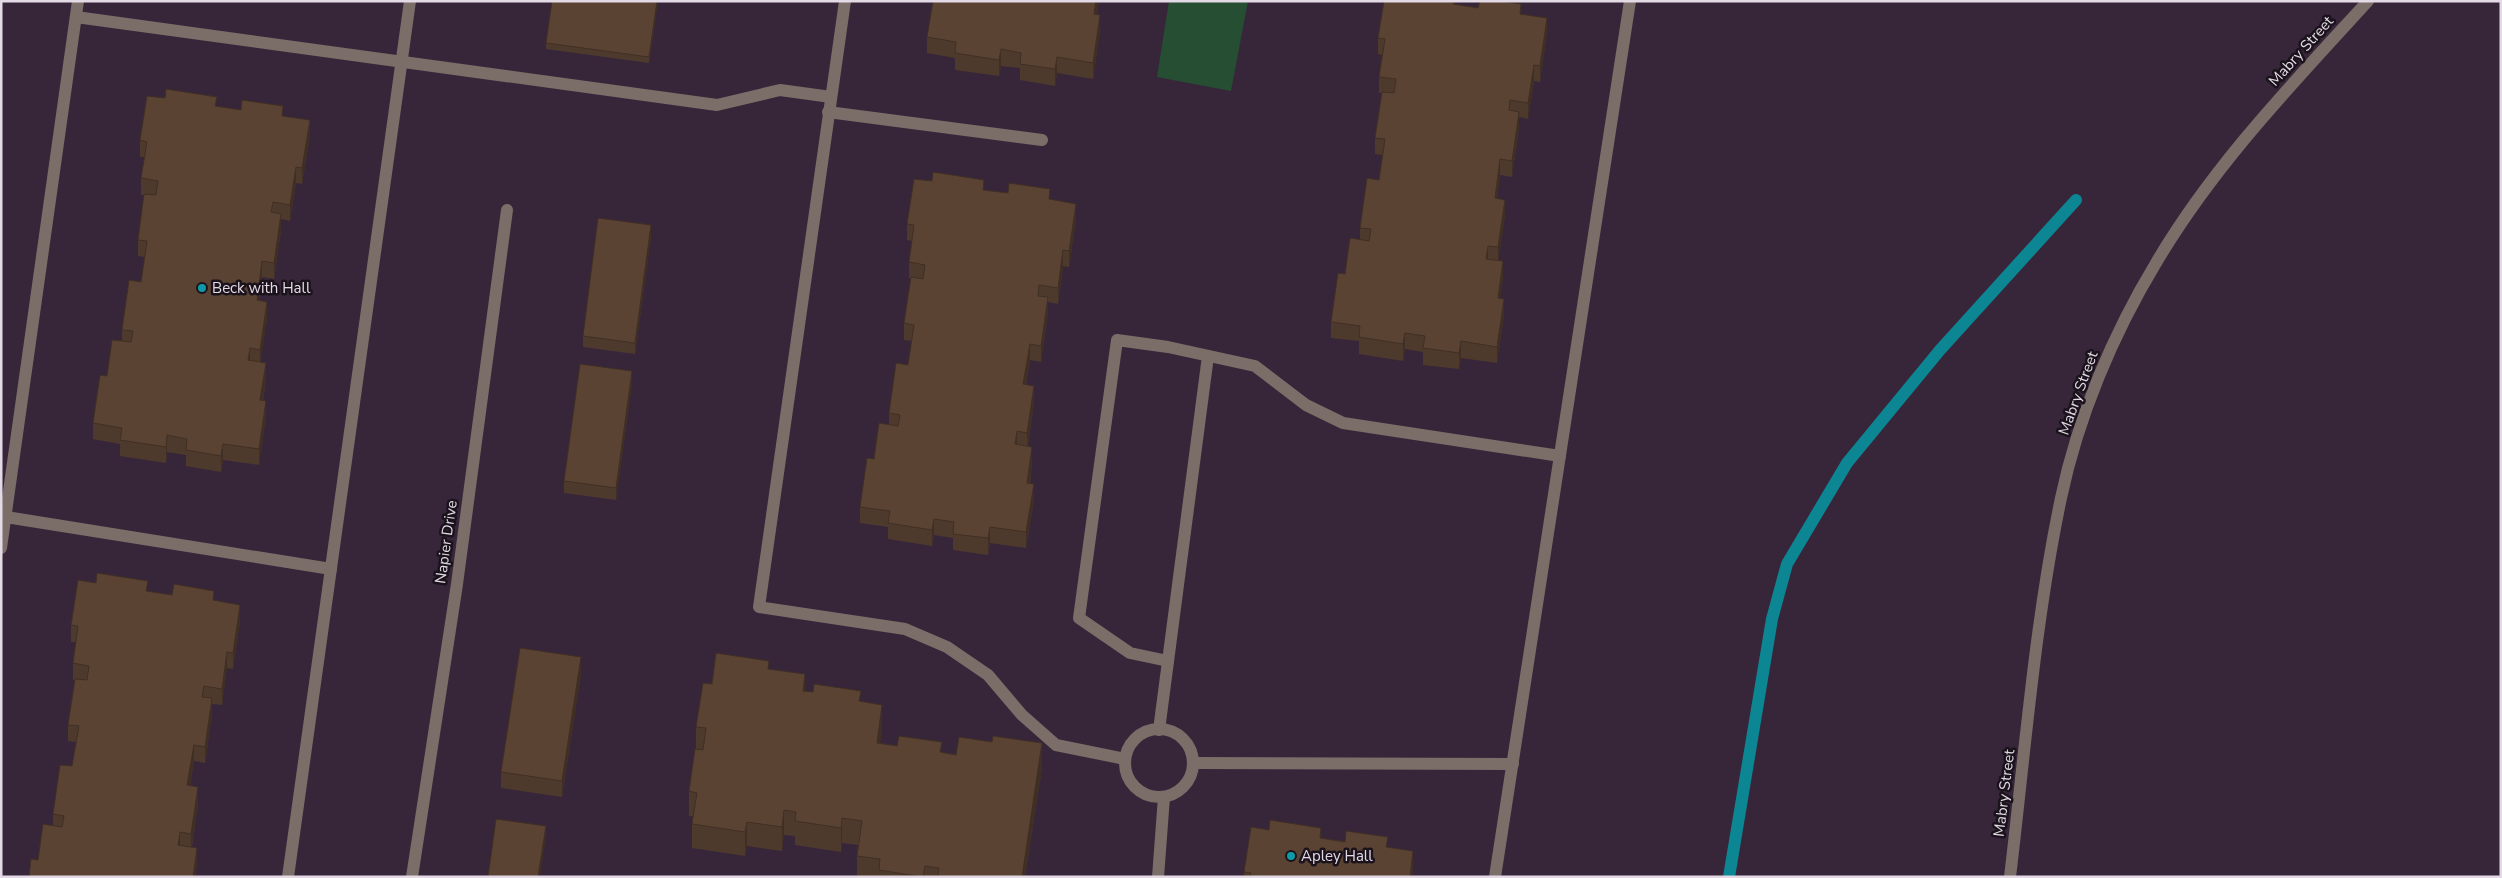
<svg xmlns="http://www.w3.org/2000/svg" width="2502" height="878" font-family="'Nunito Sans',sans-serif">
<style>
.park{fill:#254e33}
.lines{fill:none;stroke-linecap:round;stroke-linejoin:round}
.stream{stroke:#0c8693;stroke-width:12}
.minor{stroke:#7b6e68;stroke-width:12}
.wall{fill:#4e3a2d}
.shaded-wall{fill:#402f24}
.building{fill:#5b4334;stroke:#402f24}
.culture-dot{fill:#0f9aa8;stroke:#1a131c;stroke-width:2}
.labels{text-anchor:middle;dominant-baseline:central;stroke-width:5;stroke-linejoin:round;paint-order:stroke}
.street-label{font-size:15px;fill:#e4dae6;stroke:#1a131c}
.poi-label{font-size:15px;fill:#e4dae6;stroke:#1a131c;text-anchor:start}
</style>
<rect width="100%" height="100%" fill="#37263a"/>
<polygon class="park" points="1169,1 1248,1 1231,91 1157,77"/>
<g class="lines">
<polyline class="stream" points="1729,877 1772,619 1787,564 1847,463 1940,350 2076,200"/>
<g class="minor">
<polyline points="845,1 759,607 905,629 947,647 988,675 1022,715 1056,745 1125,759"/>
<polyline points="76,17 717,105 780,90 831,97"/>
<polyline points="828,112 1042,140"/>
<polyline points="6,517 331,569"/>
<polyline points="1,548 78,1"/>
<polyline points="1168,661 1130,653 1079,618 1117,340 1168,347 1255,366 1306,405 1343,423 1560,456"/>
<circle cx="1159" cy="763" r="34"/>
<polyline points="1159,730 1208,356"/>
<polyline points="1194,763 1513,764"/>
<polyline points="288,877 410,1"/>
<polyline points="412,877 457,584 507,210"/>
<polyline points="1158,877 1164,797"/>
<polyline points="1495,877 1630,1"/>
<path d="M 2010,877 C 2025,752 2035,621 2061,498 C 2078,417 2113,334 2156,263 C 2213,166 2293,83 2368,1"/>
</g>
</g>
<g class="wall">
<polygon points="658,1 649,63 546,49 546,43"/>
<polygon points="933,1 1099,1 1097,14 1100,31 1093,79 1057,73 1055,86 1020,80 1020,68 1001,66 999,76 955,70 955,58 927,53 927,37"/>
<polygon points="1455,1 1455,5 1521,14 1547,34 1540,82 1534,81 1528,119 1519,117 1519,128 1512,177 1500,175 1497,199 1505,216 1498,261 1503,277 1500,298 1504,315 1497,363 1461,358 1459,369 1423,365 1423,352 1405,349 1403,361 1359,354 1359,341 1331,338 1331,322 1345,274 1360,239 1360,228 1379,180 1383,155 1375,154 1375,138 1382,93 1379,93 1379,77 1382,55 1378,54 1378,38"/>
<polygon points="217,107 283,116 310,136 302,184 296,183 290,221 281,219 281,230 274,279 262,277 259,301 267,318 260,362 266,380 263,401 266,417 259,465 223,460 221,472 186,466 186,455 167,452 166,463 120,456 120,444 93,439 93,423 107,376 122,341 122,330 141,282 145,257 138,256 138,240 144,195 141,195 141,178 145,157 140,157 140,140"/>
<polygon points="984,190 1050,200 1076,220 1069,267 1063,266 1058,304 1048,302 1048,313 1041,362 1030,360 1026,385 1034,402 1028,446 1032,463 1030,484 1034,500 1026,548 990,543 988,555 953,550 953,538 934,535 932,546 888,539 888,527 860,523 860,507 874,459 889,424 889,413 908,365 912,341 904,340 904,323 911,279 909,278 909,262 912,241 907,240 907,224"/>
<polygon points="651,237 635,354 583,347 583,336"/>
<polygon points="632,383 616,500 564,493 564,481"/>
<polygon points="148,592 214,601 240,621 233,669 227,668 222,705 212,704 212,714 205,763 194,761 190,786 198,803 192,847 197,864 195,877 29,877 38,860 53,826 53,814 72,766 76,742 68,741 68,725 75,680 73,680 73,663 76,642 71,642 71,625"/>
<polygon points="769,669 805,691 861,701 882,729 880,743 1042,768 1025,877 857,877 857,856 858,845 842,843 841,852 795,845 795,836 784,835 782,851 747,846 745,856 692,848 692,824 693,816 689,816 689,791 696,749 696,727 712,684"/>
<polygon points="581,674 562,797 501,788 501,772"/>
<polygon points="1321,838 1388,847 1413,868 1412,877 1244,877 1244,872"/>
</g>
<g class="shaded-wall">
<polygon points="657,1 658,1 649,63 649,57"/>
<polygon points="1096,1 1099,1 1094,30 1094,14"/>
<polygon points="1100,15 1100,31 1093,79 1093,63"/>
<polygon points="1547,18 1547,34 1540,82 1540,66"/>
<polygon points="1001,49 1001,66 999,76 999,60"/>
<polygon points="1057,57 1057,73 1055,86 1055,69"/>
<polygon points="1534,65 1534,81 1528,119 1528,103"/>
<polygon points="1519,112 1519,128 1512,177 1512,161"/>
<polygon points="310,120 310,136 302,184 302,168"/>
<polygon points="1500,159 1500,175 1495,215 1495,198"/>
<polygon points="296,167 296,183 290,221 290,205"/>
<polygon points="1505,200 1505,216 1498,264 1498,247"/>
<polygon points="1076,204 1076,220 1069,267 1069,251"/>
<polygon points="281,214 281,230 274,279 274,263"/>
<polygon points="651,225 651,237 635,354 635,343"/>
<polygon points="1488,246 1488,262 1486,259"/>
<polygon points="1063,250 1063,266 1058,304 1058,288"/>
<polygon points="262,261 262,277 257,317 257,300"/>
<polygon points="1503,261 1503,277 1498,314 1498,298"/>
<polygon points="1048,297 1048,313 1041,362 1041,346"/>
<polygon points="1504,299 1504,315 1497,363 1497,347"/>
<polygon points="267,302 267,318 260,366 260,350"/>
<polygon points="1405,333 1405,349 1403,361 1403,344"/>
<polygon points="1461,341 1461,358 1459,369 1459,353"/>
<polygon points="1030,344 1030,360 1023,400 1023,384"/>
<polygon points="250,348 250,364 248,360"/>
<polygon points="266,363 266,380 260,416 260,400"/>
<polygon points="632,371 632,383 616,500 616,488"/>
<polygon points="1034,386 1034,402 1027,449 1027,433"/>
<polygon points="266,401 266,417 259,465 259,449"/>
<polygon points="1017,431 1017,447 1015,444"/>
<polygon points="167,435 167,452 166,463 166,447"/>
<polygon points="223,444 223,460 221,472 221,456"/>
<polygon points="1032,447 1032,463 1027,499 1027,483"/>
<polygon points="1034,484 1034,500 1026,548 1026,532"/>
<polygon points="934,519 934,535 932,546 932,530"/>
<polygon points="990,527 990,543 988,555 988,538"/>
<polygon points="240,605 240,621 233,669 233,653"/>
<polygon points="227,652 227,668 222,705 222,689"/>
<polygon points="581,657 581,674 562,797 562,781"/>
<polygon points="805,674 805,698 803,691"/>
<polygon points="212,698 212,714 205,763 205,747"/>
<polygon points="882,705 882,729 877,767 877,743"/>
<polygon points="1042,743 1042,768 1025,877 1022,877"/>
<polygon points="194,745 194,761 187,802 187,785"/>
<polygon points="198,787 198,803 191,850 191,834"/>
<polygon points="784,810 784,835 782,851 782,827"/>
<polygon points="842,818 842,843 841,852 841,828"/>
<polygon points="747,822 747,846 745,856 745,832"/>
<polygon points="546,826 546,837 540,877 538,877"/>
<polygon points="180,832 180,848 178,845"/>
<polygon points="197,848 197,864 195,877 193,877"/>
<polygon points="1413,851 1413,868 1412,877 1410,877"/>
</g>
<g class="building">
<polygon points="552,1 657,1 649,57 546,43"/>
<polygon points="933,1 1096,1 1094,14 1100,15 1093,63 1057,57 1055,69 1020,64 1021,53 1001,49 999,60 955,53 956,42 927,37"/>
<polygon points="1384,1 1454,1 1453,4 1478,8 1480,1 1502,1 1521,4 1520,14 1547,18 1540,66 1534,65 1528,103 1510,100 1509,110 1519,112 1512,161 1500,159 1495,198 1505,200 1498,247 1488,246 1486,259 1503,261 1498,298 1504,299 1497,347 1461,341 1459,353 1423,348 1425,336 1405,333 1403,344 1359,337 1360,326 1331,322 1338,273 1345,274 1350,238 1369,241 1371,229 1360,228 1367,178 1379,180 1385,139 1375,138 1382,92 1394,93 1396,79 1379,77 1385,39 1378,38"/>
<polygon points="166,89 217,97 215,106 241,110 242,100 283,106 282,116 310,120 302,168 296,167 290,205 273,202 271,212 281,214 274,263 262,261 257,300 267,302 260,350 250,348 248,360 266,363 260,400 266,401 259,449 223,444 221,456 186,450 187,439 167,435 166,447 120,440 122,428 93,423 100,375 107,376 112,340 131,342 133,331 122,330 129,280 141,282 147,241 138,240 144,194 156,195 158,181 141,178 147,142 140,140 147,96 165,98"/>
<polygon points="933,172 984,180 983,190 1008,193 1009,183 1050,189 1049,199 1076,204 1069,251 1063,250 1058,288 1039,285 1038,296 1048,297 1041,346 1030,344 1023,384 1034,386 1027,433 1017,431 1015,444 1032,447 1027,483 1034,484 1026,532 990,527 988,538 953,534 954,522 934,519 932,530 888,523 890,511 860,507 867,458 874,459 879,423 898,426 900,415 889,413 896,363 908,365 914,325 904,323 911,277 923,279 925,265 909,262 914,225 907,224 914,179 932,181"/>
<polygon points="598,218 651,225 635,343 583,336"/>
<polygon points="580,364 632,371 616,488 564,481"/>
<polygon points="97,573 148,581 146,591 172,595 174,584 214,591 213,600 240,605 233,653 227,652 222,689 204,686 202,697 212,698 205,747 194,745 187,785 198,787 191,834 180,832 178,845 197,848 193,877 29,877 31,859 38,860 43,824 62,827 64,816 53,814 60,765 72,766 79,726 68,725 75,679 87,680 89,666 73,663 78,626 71,625 78,580 96,583"/>
<polygon points="520,648 581,657 562,781 501,772"/>
<polygon points="716,653 769,661 768,669 805,674 803,691 813,692 814,684 861,691 859,701 882,705 877,743 897,746 899,736 942,742 940,752 956,755 959,737 992,742 993,736 1042,743 1022,877 938,877 939,868 925,866 923,877 879,870 880,859 857,856 862,821 842,818 841,828 795,821 796,812 784,810 782,827 747,822 745,832 692,824 697,793 689,791 695,749 703,750 706,728 696,727 703,683 712,684"/>
<polygon points="496,819 546,826 538,877 488,877"/>
<polygon points="1270,820 1321,828 1320,838 1345,842 1346,831 1388,837 1386,847 1413,851 1410,877 1250,877 1251,873 1244,872 1251,827 1269,830"/>
</g>
<g class="culture-dot">
<circle cx="202" cy="288" r="5"/>
<circle cx="1291" cy="856" r="5"/>
</g>
<g class="labels">
<g class="street-label">
<text transform="translate(2301 51) rotate(-48)">Mabry Street</text>
<text transform="translate(2078 393) rotate(-70)">Mabry Street</text>
<text transform="translate(446 542) rotate(-82)">Napier Drive</text>
<text transform="translate(2004 793) rotate(-83)">Mabry Street</text>
</g>
<g class="poi-label">
<text x="212" y="288">Beck with Hall</text>
<text x="1301" y="856">Apley Hall</text>
</g>
</g>
<rect width="2502" height="878" fill="none" stroke="#e4dae6" stroke-width="5"/>
</svg>
